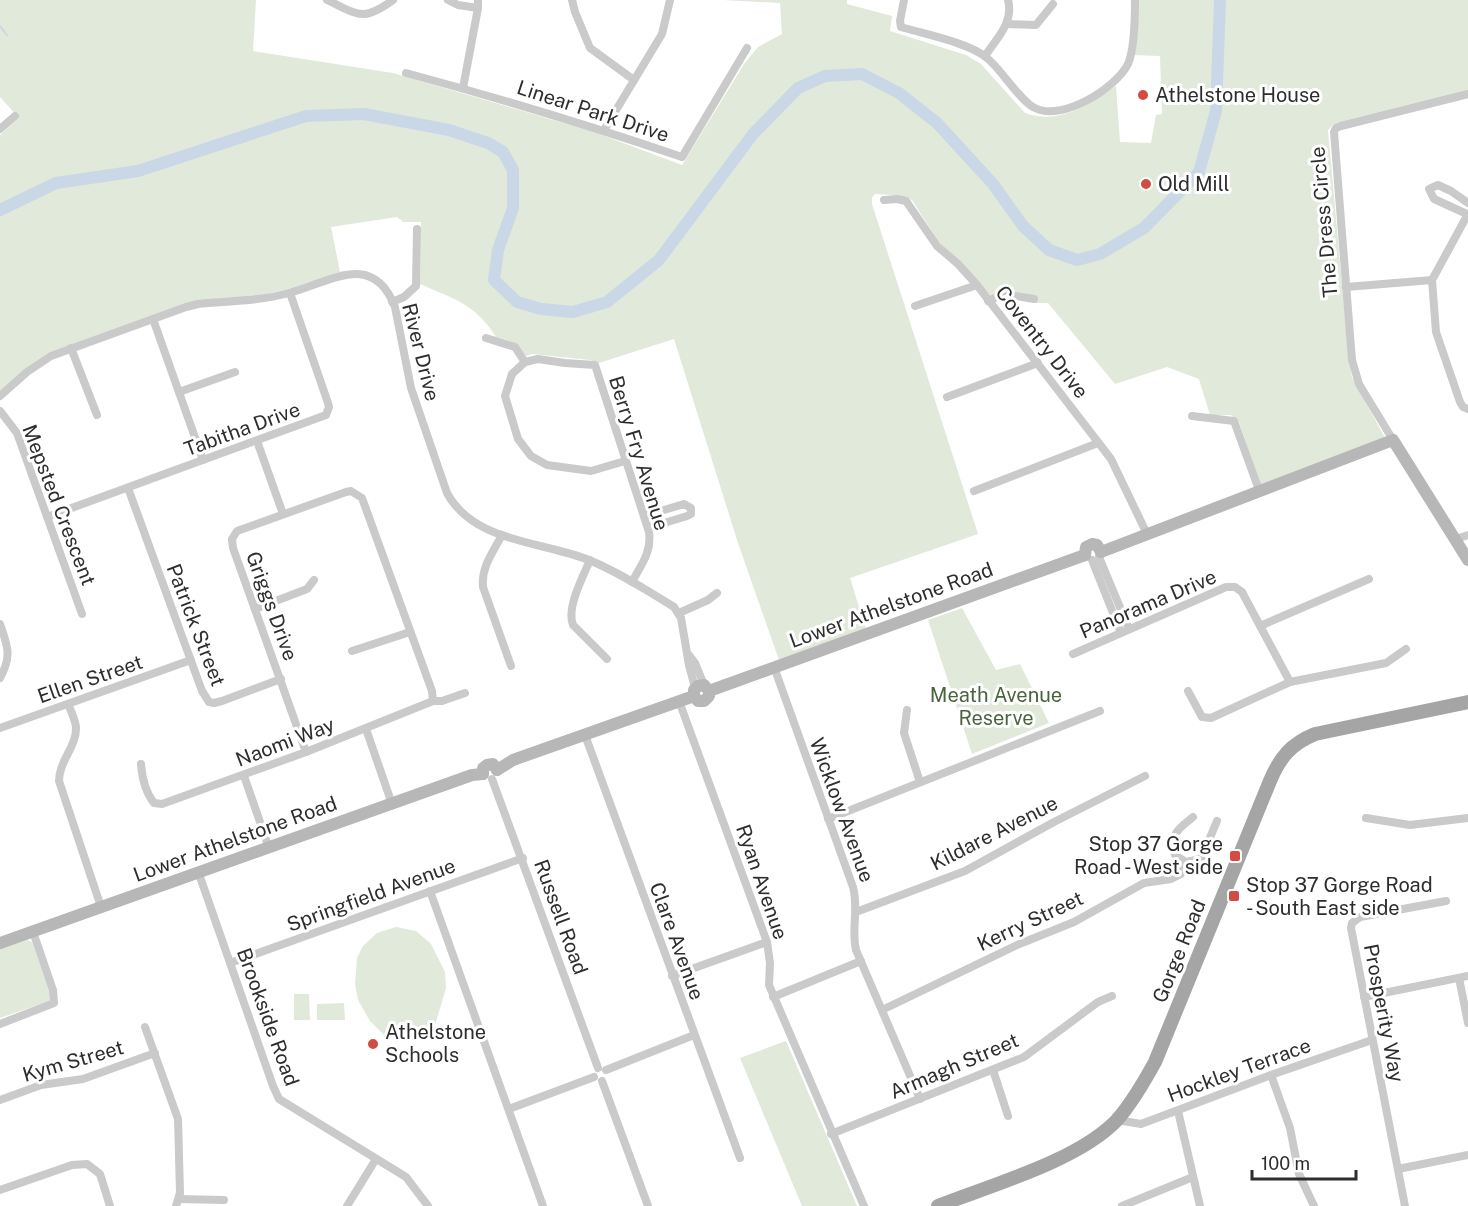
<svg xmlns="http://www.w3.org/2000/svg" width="1468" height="1206" font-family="'Public Sans',sans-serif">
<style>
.green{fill:#e1e9db}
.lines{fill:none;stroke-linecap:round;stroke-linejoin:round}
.stream{stroke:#c9d7e7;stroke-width:2}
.river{stroke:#c9d7e7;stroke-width:12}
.street{stroke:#cacaca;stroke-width:8}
.secondary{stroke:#b7b7b7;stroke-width:12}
.primary{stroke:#a5a5a5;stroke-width:14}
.poi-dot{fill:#d24d41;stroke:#fff;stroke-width:2}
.labels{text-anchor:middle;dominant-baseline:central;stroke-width:6;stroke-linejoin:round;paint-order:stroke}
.poi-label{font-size:20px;fill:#2d2d2d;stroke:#fff;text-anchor:start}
.street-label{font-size:20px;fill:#2d2d2d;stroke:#fff}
.park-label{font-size:20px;fill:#4a633f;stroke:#fff}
</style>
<rect width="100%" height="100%" fill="#fff"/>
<g class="green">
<path d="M 0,0 L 256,0 L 253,51 L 393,73 L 594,132 L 682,165 L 744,64 L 758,47 L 782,34 L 780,3 L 723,0 L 847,0 L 847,4 L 892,16 L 890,31 L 966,55 L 981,64 L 1025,113 C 1060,125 1088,105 1116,86 L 1120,142 L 1151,143 L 1156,115 L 1162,114 L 1160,56 L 1133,55 L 1137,0 L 1468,0 L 1468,92 L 1333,125 L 1328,130 L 1349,362 L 1352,377 L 1385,438 L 1261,485 L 1239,422 L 1231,415 L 1210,415 L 1199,379 L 1167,367 L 1115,384 L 1048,303 L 1034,303 L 1034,296 L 1008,290 L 991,296 L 938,241 L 912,200 L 894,195 L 875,194 L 872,198 L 872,204 L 978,534 L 850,578 L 866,629 L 779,660 L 738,543 L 674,339 L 599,363 L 590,360 L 532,354 L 526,356 C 518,344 510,340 496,337 C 474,303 456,300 420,284 L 421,222 L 403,222 L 397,217 L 331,227 L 340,272 L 289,289 L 266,294 L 197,301 L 52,353 L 0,393 L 0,135 L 19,118 L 0,97 Z"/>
<polygon points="962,608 996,670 1020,664 1049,723 972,754 928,620"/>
<polygon points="396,927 416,931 431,944 445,972 446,988 435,1025 422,1035 396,1039 383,1034 370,1021 358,1000 355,984 357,958 363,946 377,933"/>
<polygon points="27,940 32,942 51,995 49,1001 0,1018 0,949"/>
<polygon points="294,994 309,994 310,1020 294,1020"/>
<polygon points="344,1003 345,1020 317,1020 317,1004"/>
<polygon points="786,1041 857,1206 802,1206 740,1058"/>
</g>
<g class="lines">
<polyline class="stream" points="0,26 7,35"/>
<polyline class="river" points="0,210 56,183 138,171 306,116 364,114 449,130 488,143 503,152 513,170 513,208 498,250 494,280 517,302 541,309 573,312 607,302 659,260 753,134 798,88 825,76 862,74 899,93 937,123 993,184 1023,226 1049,250 1077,260 1100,254 1144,228 1199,172 1216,111 1220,0"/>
<g class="street">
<path d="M 327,0 C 359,15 363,22 393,0"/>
<polyline points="448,0 458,5 478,8"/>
<polyline points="572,0 575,12 590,48 634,80"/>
<path d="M 904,0 L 900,21 L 901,27 C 924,34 970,43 987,58 C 1002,70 1019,100 1035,108 C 1062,122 1116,88 1128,64 C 1135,48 1135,17 1135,0"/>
<polyline points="1007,24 1036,25 1053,4"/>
<path d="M 985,56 C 997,38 1014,22 1008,0"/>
<path d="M 406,73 C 499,98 591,126 682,157 L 747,48"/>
<polyline points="463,88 478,8 478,0"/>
<polyline points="0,129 15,116"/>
<polyline points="604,130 662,34 670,0"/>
<polyline points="884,200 897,199 906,201 937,246 958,264 977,285 1111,459 1147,534"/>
<polyline points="1467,214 1434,199 1429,189 1438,185 1451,191 1468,203"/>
<polyline points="1468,214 1432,280 1436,332 1460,402 1463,407 1468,409"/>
<polyline points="1346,287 1432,280"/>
<polyline points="988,301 1004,294 1034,299"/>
<polyline points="392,302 404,297 416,286 417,229"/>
<polyline points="915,306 977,285"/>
<polyline points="153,319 203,460"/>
<path d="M 486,338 L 515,347 L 525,362 L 538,359 L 565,363 L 595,365 L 649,532 C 652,552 641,565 632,582"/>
<polyline points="71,348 97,415"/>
<polyline points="525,362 512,374 505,396 518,439 531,456 547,465 591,471 625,461"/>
<polyline points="179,392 235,372"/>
<path d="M 0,396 L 27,372 L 51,356 L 186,307 L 198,304 C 228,301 260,301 289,293 C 330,282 373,250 395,307 L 411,388 L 447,493 C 474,543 542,541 589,560 C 618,572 647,590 674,607 L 681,618 L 689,665 L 695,688"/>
<polyline points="947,397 1038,363"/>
<polyline points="0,411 17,433 82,614"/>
<polyline points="1192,416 1234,421 1259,490"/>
<polyline points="1393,440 1359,384 1352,360 1334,132 1336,128 1341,126 1468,94"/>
<polyline points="257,441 283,514"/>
<polyline points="128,488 202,691 209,702 214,703 222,701 281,679"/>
<polyline points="974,491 1098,443"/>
<polyline points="644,516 684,504 691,508 691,514 687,516 648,528"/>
<polyline points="47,517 326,415 329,407 328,403 290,293"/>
<path d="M 502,535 C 493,552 481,567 483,587 L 511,666"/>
<polyline points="1456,539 1468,535"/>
<polyline points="1099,557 1129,629"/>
<path d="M 590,560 C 583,577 566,608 573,625 L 607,659"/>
<polyline points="1092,560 1121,633"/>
<polyline points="255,609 307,589 314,580"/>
<polyline points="679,613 708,600 717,593"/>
<path d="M 0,624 C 8,647 12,656 0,678"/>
<polyline points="1260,626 1369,579"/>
<polyline points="352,651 410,632"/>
<polyline points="688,654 695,663 704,685"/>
<polyline points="1073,654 1226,587 1235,587 1242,592 1290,682"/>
<path d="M 774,667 L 853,887 C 859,909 851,929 856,950 L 920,1099"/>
<polyline points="1188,691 1202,717 1211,718 1290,682 1386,663 1406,649"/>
<polyline points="679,701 767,942 770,963 769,985 864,1206"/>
<path d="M 68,704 C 71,711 75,719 76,727 C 77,746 59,761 59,781 L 101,907"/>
<polyline points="907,710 904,733 920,782"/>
<polyline points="0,728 191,660"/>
<polyline points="366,729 392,804"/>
<polyline points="585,735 740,1158"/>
<polyline points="306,752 233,548 232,539 237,531 346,492 351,491 362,498 432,691 433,701"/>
<path d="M 141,764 C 142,777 146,793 154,803 L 162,804 L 306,752 L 433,701 L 442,701 L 465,693"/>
<polyline points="244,776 269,848"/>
<polyline points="492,779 598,1068"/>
<polyline points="1366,818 1410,825 1468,818"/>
<polyline points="828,819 1100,711"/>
<polyline points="1186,862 1201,859 1217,821"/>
<polyline points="199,874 273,1086 279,1099 406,1177 428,1206"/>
<polyline points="430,891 543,1206"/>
<polyline points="856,912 965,871 1054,822 1145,776"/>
<polyline points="230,963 523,858"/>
<polyline points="672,976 767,942"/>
<polyline points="1459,978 1468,1023"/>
<polyline points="773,997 861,961"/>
<polyline points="1364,997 1468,976"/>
<path d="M 882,1010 L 1017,945 L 1074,922 L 1144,883 L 1171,879 L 1181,874 L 1186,862 L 1175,855 C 1169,833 1179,829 1193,817"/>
<polyline points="0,1024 54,1003 53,990 33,932"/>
<polyline points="145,1027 178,1119 180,1193 176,1206"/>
<polyline points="606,1070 694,1035"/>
<polyline points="993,1070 1008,1116"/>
<polyline points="1271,1075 1290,1128 1299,1174 1314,1206"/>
<polyline points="602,1081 648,1206"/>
<polyline points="0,1100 41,1085 83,1079 155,1053"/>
<polyline points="509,1109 594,1077"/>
<polyline points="1178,1111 1200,1206"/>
<polyline points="1117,1120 1141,1124 1271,1075 1372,1040"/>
<polyline points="831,1134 1024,1057 1098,1002 1112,996"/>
<polyline points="1398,1169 1468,1155"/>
<polyline points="0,1190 72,1165 87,1164 100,1174 110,1206"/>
<polyline points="179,1199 224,1200"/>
<polyline points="347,1206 376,1159"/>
<polyline points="1122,1206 1193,1177"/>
<polyline points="1405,1206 1351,928 1352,923 1360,917 1446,901"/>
</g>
<g class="secondary">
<polyline points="1101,552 1393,440 1468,560"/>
<polyline points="1085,555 1086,547 1092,544 1097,545 1101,552"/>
<polyline points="709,691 1085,555"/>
<polyline points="694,696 694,690 698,686 704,685 709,691"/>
<polyline points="694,696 698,701 704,701 709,696 709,691"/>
<polyline points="497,770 513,760 694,696"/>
<polyline points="483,774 483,768 487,765 493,764 497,770"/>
<polyline points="0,943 472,775 483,774"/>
</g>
<path class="primary" d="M 938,1206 C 991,1185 1078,1161 1117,1120 C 1132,1103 1144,1082 1155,1062 L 1270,781 C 1280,757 1291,744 1315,734 L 1468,702"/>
</g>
<g class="poi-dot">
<circle cx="1143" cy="95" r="6"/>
<circle cx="1146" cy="184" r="6"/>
<rect x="1229" y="850" width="12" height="12" rx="3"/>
<rect x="1228" y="890" width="12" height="12" rx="3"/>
<circle cx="373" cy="1044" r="6"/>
</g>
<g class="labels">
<g class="poi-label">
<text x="1155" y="95">Athelstone House</text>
<text x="1158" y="184">Old Mill</text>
<text x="1223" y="844" text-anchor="end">Stop 37 Gorge<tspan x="1223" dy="23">Road - West side</tspan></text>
<text x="1246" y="885">Stop 37 Gorge Road<tspan x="1246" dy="23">- South East side</tspan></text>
<text x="385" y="1032">Athelstone<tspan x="385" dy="23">Schools</tspan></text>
</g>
<g class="street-label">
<text transform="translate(593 111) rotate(18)">Linear Park Drive</text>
<text transform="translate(1324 222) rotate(-95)">The Dress Circle</text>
<text transform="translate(1042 342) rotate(52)">Coventry Drive</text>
<text transform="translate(421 352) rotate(76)">River Drive</text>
<text transform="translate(242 429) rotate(-20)">Tabitha Drive</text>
<text transform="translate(639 453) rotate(73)">Berry Fry Avenue</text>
<text transform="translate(59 505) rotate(69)">Mepsted Crescent</text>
<text transform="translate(1148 604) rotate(-23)">Panorama Drive</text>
<text transform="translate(891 605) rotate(-20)">Lower Athelstone Road</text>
<text transform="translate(272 606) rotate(70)">Griggs Drive</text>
<text transform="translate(196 625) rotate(69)">Patrick Street</text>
<text transform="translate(90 679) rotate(-19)">Ellen Street</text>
<text transform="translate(285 742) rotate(-21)">Naomi Way</text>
<text transform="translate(842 810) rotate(70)">Wicklow Avenue</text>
<text transform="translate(994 833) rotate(-27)">Kildare Avenue</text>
<text transform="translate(235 839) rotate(-20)">Lower Athelstone Road</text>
<text transform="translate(762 882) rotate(71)">Ryan Avenue</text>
<text transform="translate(371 895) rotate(-20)">Springfield Avenue</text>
<text transform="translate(561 917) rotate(70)">Russell Road</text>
<text transform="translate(1030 921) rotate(-25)">Kerry Street</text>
<text transform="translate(677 941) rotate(70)">Clare Avenue</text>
<text transform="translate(1179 951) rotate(-68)">Gorge Road</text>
<text transform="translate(1384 1013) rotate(79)">Prosperity Way</text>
<text transform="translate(268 1017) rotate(70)">Brookside Road</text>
<text transform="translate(73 1061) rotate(-16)">Kym Street</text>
<text transform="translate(954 1066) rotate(-23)">Armagh Street</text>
<text transform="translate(1239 1070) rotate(-20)">Hockley Terrace</text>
</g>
<g class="park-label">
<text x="996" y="695">Meath Avenue<tspan x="996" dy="23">Reserve</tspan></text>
</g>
</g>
<path d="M1252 1170v9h104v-9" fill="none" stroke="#2d2d2d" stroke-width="3"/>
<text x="1261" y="1170" font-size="18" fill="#2d2d2d" stroke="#ffffff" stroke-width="4.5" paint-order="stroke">100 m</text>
</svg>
